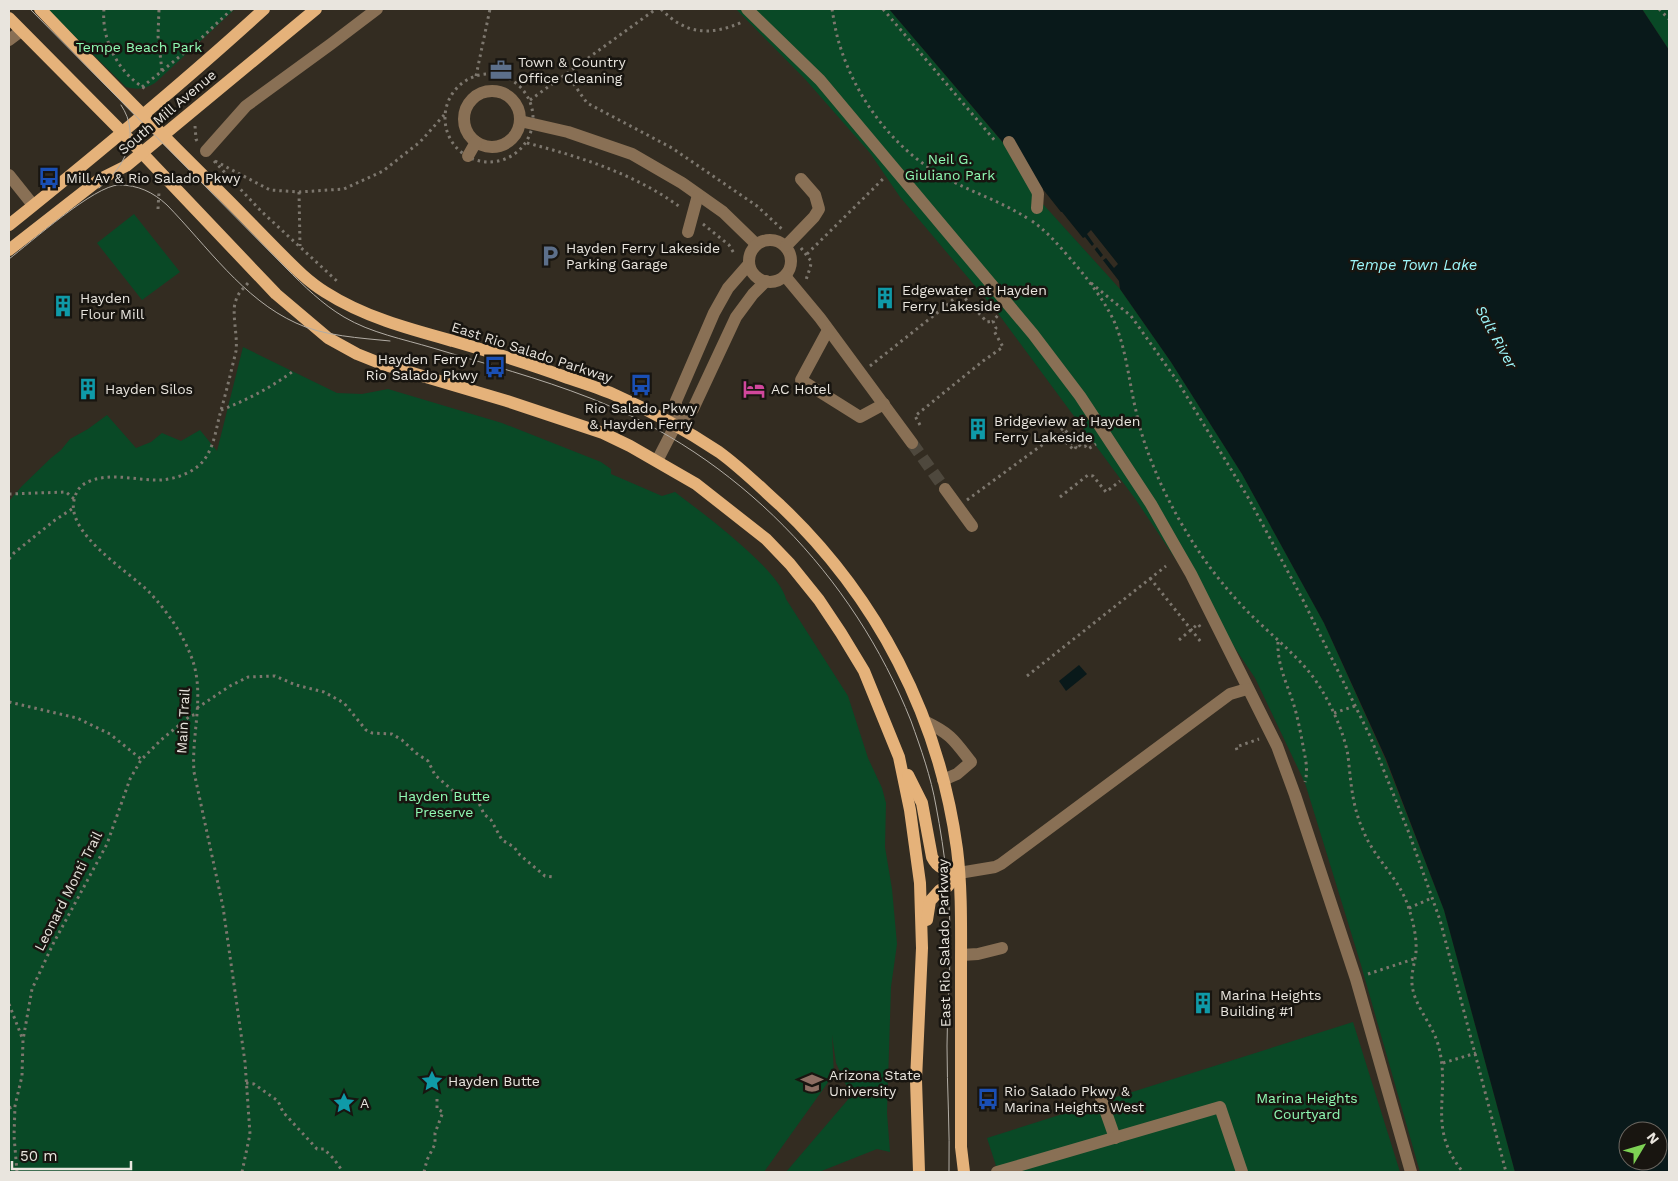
<svg xmlns="http://www.w3.org/2000/svg" width="1678" height="1181" font-family="'Work Sans',sans-serif">
<style>
.green{fill:#094926}
.water{fill:#09191a;fill-rule:evenodd}
.pier{fill:#332c21}
.lines{fill:none;stroke-linecap:round;stroke-linejoin:round}
.minor-tunnel{stroke:#4e483d;stroke-width:12;stroke-dasharray:12 6;stroke-linecap:butt}
.path{stroke:#7d776e;stroke-width:3;stroke-dasharray:2.5 4;stroke-linecap:butt}
.minor{stroke:#897055;stroke-width:12}
.major{stroke:#e5b27a;stroke-width:12}
.tram{stroke:#b2ada5;stroke-width:1}
.labels{text-anchor:middle;dominant-baseline:central;stroke-width:5;stroke-linejoin:round;paint-order:stroke}
.park-label{font-size:14px;fill:#90fab3;stroke:#181510}
.poi-label{font-size:14px;fill:#e9e5de;stroke:#181510;text-anchor:start}
.street-label{font-size:14px;fill:#e9e5de;stroke:#181510}
.water-label{font-size:15px;font-style:italic;fill:#9ef6fa;stroke:#181510}
</style>
<rect width="100%" height="100%" fill="#332c21"/>
<g class="green">
<path d="M 47,9 L 235,9 L 155,83 C 145,89 138,90 126,87 Z"/>
<polygon points="736,9 889,9 1004,144 1032,192 1120,289 1171,362 1242,474 1324,623 1385,759 1444,910 1515,1172 1420,1172 1361,965 1305,783 1255,678 1136,500 997,312 900,197 870,153 805,79"/>
<polygon points="1642,9 1669,9 1669,50"/>
<polygon points="134,214 180,272 142,300 97,243"/>
<path d="M 243,347 L 337,393 L 362,394 L 388,389 L 502,423 L 601,462 L 611,469 L 611,474 L 662,496 L 675,492 C 701,512 779,569 786,599 L 848,696 L 868,758 L 882,788 L 886,803 L 885,847 L 892,889 L 897,944 L 891,987 L 887,1113 L 890,1152 L 877,1149 L 819,1172 L 786,1172 L 851,1096 L 836,1063 L 832,1035 L 834,1074 L 764,1172 L 9,1172 L 9,501 L 22,486 L 51,458 L 61,450 L 70,439 L 88,429 L 107,415 L 136,448 L 151,442 L 162,433 L 181,441 L 200,430 L 217,451 Z"/>
<polygon points="1353,1022 1400,1172 1144,1172 1143,1170 1136,1172 998,1172 987,1138"/>
</g>
<g class="water">
<path d="M 889,9 L 1642,9 L 1669,50 L 1669,1172 L 1515,1172 L 1444,910 L 1386,759 L 1324,623 L 1242,474 L 1171,362 L 1120,289 L 1119,281 L 1085,237 L 1083,238 L 1062,212 L 1061,212 L 1042,188 ZM 1628,1131 L 1658,1131 L 1658,1161 L 1628,1161 Z"/>
<polygon points="1079,665 1087,674 1066,691 1059,681"/>
</g>
<polygon class="pier" points="1091,230 1118,264 1114,268 1106,258 1102,261 1100,258 1103,255 1097,247 1094,250 1091,247 1094,244 1087,234"/>
<g class="lines">
<polyline class="minor-tunnel" points="912,443 945,489"/>
<g class="path">
<path d="M 104,9 C 101,40 119,74 146,89"/>
<path d="M 661,9 C 686,35 711,36 742,22"/>
<path d="M 832,9 C 834,21 836,34 840,46 C 857,101 897,153 948,179 C 974,193 1002,202 1027,218"/>
<polyline points="883,9 996,142"/>
<polyline points="1659,9 1669,19"/>
<polyline points="162,71 196,43 232,9"/>
<polyline points="566,73 587,103 672,148 757,206 784,231"/>
<circle cx="489" cy="118" r="44"/>
<polyline points="476,76 490,9"/>
<polyline points="142,87 162,71 158,36 159,9"/>
<polyline points="530,100 656,9"/>
<polyline points="195,126 196,139 197,141"/>
<path d="M 527,143 C 581,157 635,174 680,207"/>
<polyline points="214,161 261,211 338,282"/>
<polyline points="215,161 270,190 299,192 344,189 383,171 420,142 445,114"/>
<polyline points="135,176 144,181 149,179"/>
<polyline points="299,192 300,246"/>
<polyline points="158,209 159,192"/>
<path d="M 1032,221 C 1049,233 1061,248 1074,263 C 1088,279 1109,307 1116,326 C 1127,354 1129,382 1136,411 C 1141,436 1150,459 1160,482 C 1182,530 1211,574 1248,612 C 1268,632 1292,651 1310,673 C 1326,693 1344,730 1348,756 C 1351,782 1352,806 1363,830 C 1374,859 1400,878 1409,909 C 1413,921 1417,938 1416,952 C 1415,962 1411,973 1412,984 C 1414,1007 1434,1025 1439,1048 C 1451,1096 1426,1127 1463,1172"/>
<polyline points="703,224 729,245 735,255"/>
<path d="M 801,248 L 811,261 C 811,269 807,274 806,281"/>
<polyline points="807,254 885,177"/>
<polyline points="1091,283 1131,316 1178,382 1249,499 1303,600 1370,736 1409,833 1440,920 1506,1172"/>
<polyline points="870,366 947,305 960,293 987,322 993,321"/>
<path d="M 221,410 C 247,400 270,388 292,372"/>
<polyline points="920,425 915,416 983,361 1003,347 994,331 996,328 993,321 999,314"/>
<polyline points="636,430 639,423"/>
<polyline points="9,494 66,492 74,499"/>
<polyline points="1060,497 1088,475 1093,476 1106,492 1120,481"/>
<polyline points="967,500 1057,434 1074,450 1076,447 1060,431 1063,428 1081,447 1085,446 1088,449 1096,444"/>
<polyline points="9,559 14,553 55,520 72,509"/>
<polyline points="1150,578 1201,642"/>
<polyline points="1179,640 1198,624 1201,628"/>
<path d="M 1278,642 C 1277,663 1286,682 1293,702 C 1298,718 1301,735 1304,751 C 1306,761 1308,771 1305,782"/>
<polyline points="1027,676 1166,566"/>
<polyline points="9,702 77,718 110,734 141,759"/>
<polyline points="197,708 230,686 248,677 275,676 296,685 324,692 344,703 366,730 372,733 392,734 402,740 416,753 428,761 435,775 452,790 464,797 478,801 484,814 491,820 502,840 514,847 520,855 545,876 554,877"/>
<polyline points="1334,713 1355,706"/>
<polyline points="1237,750 1236,747 1259,739"/>
<polyline points="1409,908 1432,898"/>
<polyline points="1368,974 1414,959"/>
<polyline points="9,1004 23,1040"/>
<polyline points="1443,1063 1476,1053"/>
<polyline points="246,1083 254,1084 278,1101 283,1112 317,1149 324,1149 334,1159 343,1172"/>
<polyline points="9,1108 15,1106"/>
<polyline points="17,1172 14,1136 15,1106 22,1076 23,1040 32,989 53,944 107,844 130,779 141,760 161,740 190,716 197,714"/>
<path d="M 242,1172 L 250,1134 L 245,1062 L 223,907 L 194,772 C 191,734 206,693 191,656 C 182,633 167,611 150,593 C 129,571 62,532 75,497 C 77,489 82,484 90,481 C 113,472 137,481 161,480 C 176,479 195,472 204,460 C 214,447 216,429 220,414 C 226,393 231,372 236,351 C 238,335 231,312 236,300 C 238,293 243,289 248,283"/>
<polyline points="424,1172 427,1160 435,1144 435,1133 443,1112 437,1109 437,1096"/>
</g>
<g class="minor">
<polyline points="747,9 820,80 1033,334 1080,396 1151,504 1172,541 1191,574 1277,746 1295,795 1356,979 1411,1172"/>
<polyline points="9,40 21,31"/>
<circle cx="492" cy="119" r="28"/>
<polyline points="520,121 568,132 632,154 682,183 723,212 756,244"/>
<polyline points="1009,142 1037,191 1038,194 1037,208"/>
<polyline points="206,151 246,106 331,44 377,9"/>
<polyline points="468,156 476,142"/>
<polyline points="9,175 33,205"/>
<polyline points="688,232 698,195"/>
<circle cx="770" cy="261" r="21"/>
<polyline points="786,246 814,217 819,209 815,195 801,179"/>
<polyline points="785,276 820,318 912,443"/>
<polyline points="828,330 801,380 860,417 884,404"/>
<polyline points="675,426 676,401 714,313 728,288 749,264"/>
<polyline points="657,461 675,426 693,409 736,317 753,294 766,281"/>
<polyline points="945,489 972,526"/>
<path d="M 926,722 C 951,734 954,740 971,762 L 957,774 L 943,780"/>
<polyline points="959,873 995,867 1001,864 1230,694 1247,689"/>
<polyline points="961,955 978,954 1002,948"/>
<polyline points="1101,1098 1115,1138"/>
<polyline points="997,1172 1220,1107 1242,1172"/>
</g>
<g class="major">
<path d="M 40,9 C 101,73 163,136 226,198 C 243,215 260,233 277,250 C 292,265 307,281 325,292 C 364,317 409,329 453,341 C 491,352 530,364 568,378 C 583,383 599,388 613,394 C 649,410 686,430 719,452 C 741,468 760,487 780,505 C 877,597 939,716 957,849 C 962,889 961,930 961,970 C 961,1029 961,1088 961,1147 L 964,1172"/>
<polyline points="9,18 123,133 276,294 328,338 357,354 382,364 507,401 603,433 630,446 696,484 766,539 790,564 819,600 841,633 864,671 899,757 910,810 920,883 922,948 916,1080 919,1172"/>
<path d="M 9,225 C 96,155 182,84 264,9"/>
<polyline points="9,250 100,179 126,166 316,9"/>
<path d="M 908,775 L 922,803 L 932,857 C 938,869 946,870 959,873"/>
<polyline points="927,920 930,901 940,890 947,887 959,873"/>
</g>
<g class="tram">
<path d="M 30,9 L 286,268 C 304,286 322,304 344,317 C 371,333 403,339 433,348 C 486,364 539,378 590,398 C 737,455 853,575 911,721 C 921,749 931,777 936,806 C 945,853 951,902 950,951 C 950,982 947,1014 947,1046 C 947,1088 950,1130 949,1172"/>
<path d="M 99,188 C 124,168 142,136 121,105"/>
<path d="M 9,259 C 30,243 95,185 119,185 C 138,185 153,192 167,205 C 207,246 243,299 296,323 C 323,336 361,338 390,341"/>
</g>
</g>
<defs>
<g id="office-bare" transform="scale(1.725)"><path d="M-6-3h4V-5.5h4V-3h4V5H-6ZM-1-4.5V-3h2v-1.5ZM-6 0V1H6V0Z" fill="#5c6f8a" stroke="#181510" stroke-width="2.5" paint-order="stroke"/></g>
<g id="bus-bare" transform="scale(1.725)"><path d="M-5-6H5V4H4V6H2V4H-2V6H-4V4H-5ZM-3.5-4V0h7V-4ZM-3.5 1.2v1.5H-2V1.2ZM2 1.2v1.5H3.5V1.2Z" fill="#1a4fb4" stroke="#181510" stroke-width="2.5" paint-order="stroke"/></g>
<g id="parking-bare" transform="scale(1.725)"><path d="M-3.5-5.5H1a3.5 3.5 0 0 1 0 7H-1V5.5H-3.5ZM-1-3.4V-.6H.8a1.4 1.4 0 0 0 0-2.8Z" fill="#5c6f8a" stroke="#181510" stroke-width="2.5" paint-order="stroke"/></g>
<g id="building-bare" transform="scale(1.725)"><path d="M-4-6H4V6H1V3H-1V6H-4ZM-2.5-4.3h1.7v1.8h-1.7ZM.8-4.3h1.7v1.8H.8ZM-2.5-1h1.7V.8h-1.7ZM.8-1h1.7V.8H.8Z" fill="#0f9aa8" stroke="#181510" stroke-width="2.5" paint-order="stroke"/></g>
<g id="hotel-bare" transform="scale(1.725)"><path d="M-6-4.5h1.5V1H6V5H4.5V3h-9V5H-6ZM-4 0a1.8 1.8 0 1 1 3.6 0ZM.5 0V-2.5h3Q6-2.5 6 0Z" fill="#d1479c" stroke="#181510" stroke-width="2.5" paint-order="stroke"/></g>
<g id="sight-bare" transform="scale(1.725)"><path d="M0-6L1.8-2.2L6-1.7L2.9 1.2L3.7 5.4L0 3.3L-3.7 5.4L-2.9 1.2L-6-1.7L-1.8-2.2Z" fill="#0f9aa8" stroke="#181510" stroke-width="2.5" paint-order="stroke"/></g>
<g id="university-bare" transform="scale(1.725)"><path d="M0-5L7-2L0 1L-7-2ZM-4 1L0 2.5L4 1V4Q0 6-4 4Z" fill="#8d6e63" stroke="#181510" stroke-width="2.5" paint-order="stroke"/></g>
</defs>
<g fill-rule="evenodd">
<use href="#office-bare" x="501" y="70"/>
<use href="#bus-bare" x="49" y="178"/>
<use href="#parking-bare" x="550" y="256"/>
<use href="#building-bare" x="885" y="298"/>
<use href="#building-bare" x="63" y="306"/>
<use href="#bus-bare" x="495" y="367"/>
<use href="#bus-bare" x="641" y="385"/>
<use href="#building-bare" x="88" y="389"/>
<use href="#hotel-bare" x="754" y="389"/>
<use href="#building-bare" x="978" y="429"/>
<use href="#building-bare" x="1203" y="1003"/>
<use href="#sight-bare" x="432" y="1081"/>
<use href="#university-bare" x="812" y="1083"/>
<use href="#bus-bare" x="988" y="1099"/>
<use href="#sight-bare" x="344" y="1103"/>
</g>
<g class="labels">
<g class="park-label">
<text x="139" y="47">Tempe Beach Park</text>
<text x="950" y="159">Neil G.<tspan x="950" dy="16">Giuliano Park</tspan></text>
<text x="444" y="796">Hayden Butte<tspan x="444" dy="16">Preserve</tspan></text>
<text x="1307" y="1098">Marina Heights<tspan x="1307" dy="16">Courtyard</tspan></text>
</g>
<g class="poi-label">
<text x="518" y="62">Town &amp; Country<tspan x="518" dy="16">Office Cleaning</tspan></text>
<text x="66" y="178">Mill Av &amp; Rio Salado Pkwy</text>
<text x="566" y="248">Hayden Ferry Lakeside<tspan x="566" dy="16">Parking Garage</tspan></text>
<text x="902" y="290">Edgewater at Hayden<tspan x="902" dy="16">Ferry Lakeside</tspan></text>
<text x="80" y="298">Hayden<tspan x="80" dy="16">Flour Mill</tspan></text>
<text x="478" y="359" text-anchor="end">Hayden Ferry /<tspan x="478" dy="16">Rio Salado Pkwy</tspan></text>
<text x="105" y="389">Hayden Silos</text>
<text x="771" y="389">AC Hotel</text>
<text x="641" y="408" text-anchor="middle">Rio Salado Pkwy<tspan x="641" dy="16">&amp; Hayden Ferry</tspan></text>
<text x="994" y="421">Bridgeview at Hayden<tspan x="994" dy="16">Ferry Lakeside</tspan></text>
<text x="1220" y="995">Marina Heights<tspan x="1220" dy="16">Building #1</tspan></text>
<text x="829" y="1075">Arizona State<tspan x="829" dy="16">University</tspan></text>
<text x="448" y="1081">Hayden Butte</text>
<text x="1004" y="1091">Rio Salado Pkwy &amp;<tspan x="1004" dy="16">Marina Heights West</tspan></text>
<text x="360" y="1103">A</text>
</g>
<g class="street-label">
<text transform="translate(167 112) rotate(-40)">South Mill Avenue</text>
<text transform="translate(532 352) rotate(18)">East Rio Salado Parkway</text>
<text transform="translate(183 721) rotate(-87)">Main Trail</text>
<text transform="translate(68 891) rotate(-63)">Leonard Monti Trail</text>
<text transform="translate(944 943) rotate(-91)">East Rio Salado Parkway</text>
</g>
<g class="water-label">
<text x="1413" y="265">Tempe Town Lake</text>
<text transform="translate(1496 337) rotate(61)">Salt River</text>
</g>
</g>
<rect width="1678" height="1181" fill="none" stroke="#e9e5de" stroke-width="20"/>
<g transform="translate(1643 1146) rotate(52)"><circle r="24" fill="#181510" stroke="#6c6862"/>
<path d="M0-4L9 19L0 12L-9 19Z" fill="#7dd154"/>
<text y="-8" font-size="14" font-weight="bold" text-anchor="middle" fill="#e9e5de">N</text>
</g>
<path d="M12 1161v8h119v-8" fill="none" stroke="#e9e5de" stroke-width="2.5"/>
<text x="20" y="1161" font-size="15" fill="#e9e5de" stroke="#181510" stroke-width="4" paint-order="stroke">50 m</text>
</svg>
